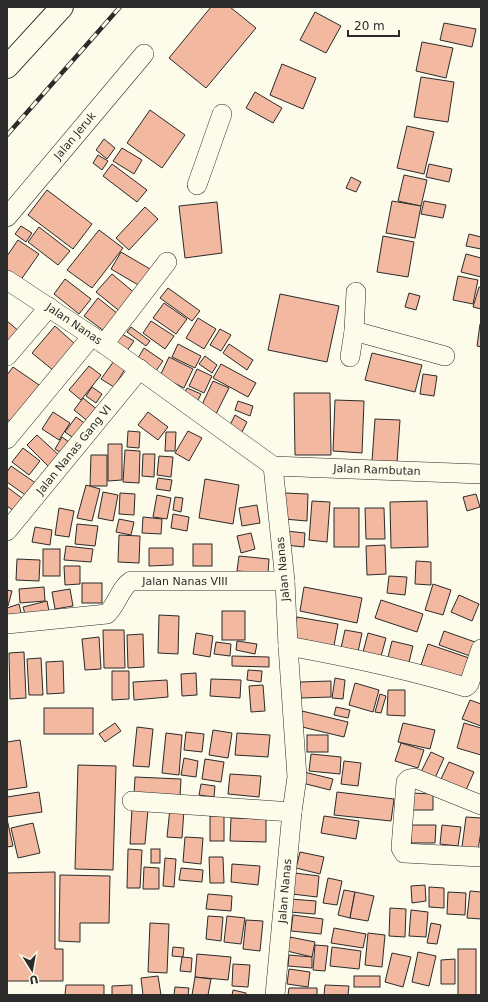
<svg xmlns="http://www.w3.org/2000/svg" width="488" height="1002" font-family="'DejaVu Sans',sans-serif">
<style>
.building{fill:#f2b8a0;stroke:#2b2b2b}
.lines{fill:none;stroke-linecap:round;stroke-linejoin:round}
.minor-casing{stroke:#2b2b2b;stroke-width:20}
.major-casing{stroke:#2b2b2b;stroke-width:24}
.minor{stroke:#fdfbea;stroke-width:19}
.major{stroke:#fdfbea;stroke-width:22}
.rail-casing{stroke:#2b2b2b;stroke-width:4.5}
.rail{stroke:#fdfbea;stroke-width:3;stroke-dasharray:9;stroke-linecap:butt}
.labels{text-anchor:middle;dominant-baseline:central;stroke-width:3;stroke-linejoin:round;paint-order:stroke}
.street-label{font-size:11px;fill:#2b2b2b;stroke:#fdfbea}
</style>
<rect width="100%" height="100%" fill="#fdfbea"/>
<g class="building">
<polygon points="211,7 230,7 256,28 206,88 169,58"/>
<polygon points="315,12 341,26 326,53 300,40"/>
<polygon points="444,23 476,29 472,47 440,40"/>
<polygon points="422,42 453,48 446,78 416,71"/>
<polygon points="282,64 316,78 303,109 270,95"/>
<polygon points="421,77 454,82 448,122 414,117"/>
<polygon points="255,92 282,108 273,123 246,108"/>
<polygon points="150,110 185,135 162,168 127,143"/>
<polygon points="407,126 434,132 424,174 397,168"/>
<polygon points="104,139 115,148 107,159 96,150"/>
<polygon points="122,148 142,160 134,174 113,161"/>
<polygon points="98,155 108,161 102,170 93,163"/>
<polygon points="112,164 147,190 137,202 103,176"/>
<polygon points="429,164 452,169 449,182 426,177"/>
<polygon points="404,175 427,180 421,206 398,201"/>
<polygon points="351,177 361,182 356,192 346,188"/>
<polygon points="47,190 92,224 73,249 28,215"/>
<polygon points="392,201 421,206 415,238 386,233"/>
<polygon points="424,201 446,205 443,218 421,214"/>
<polygon points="217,202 222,253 185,258 179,206"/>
<polygon points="145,207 158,219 129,250 116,238"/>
<polygon points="21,226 32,233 26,242 15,234"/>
<polygon points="39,227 70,251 58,265 28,242"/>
<polygon points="99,230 123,248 92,288 67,270"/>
<polygon points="469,234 481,237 481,249 466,246"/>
<polygon points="383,236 414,242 408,277 377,272"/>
<polygon points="18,240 39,254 20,281 7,272 7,256"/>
<polygon points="121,252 150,269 140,286 111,269"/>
<polygon points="466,254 481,258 481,277 461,272"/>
<polygon points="112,274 137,295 122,313 96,292"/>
<polygon points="458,276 478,280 473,304 453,300"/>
<polygon points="65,279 91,299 79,314 54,294"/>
<polygon points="479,287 481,287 481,309 473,307"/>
<polygon points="168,288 200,311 192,321 160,298"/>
<polygon points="409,293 420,296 416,310 405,307"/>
<polygon points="280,294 339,306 327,362 268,350"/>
<polygon points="98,298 118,314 104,331 84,316"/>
<polygon points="164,303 187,319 176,334 153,318"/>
<polygon points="198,318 216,329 204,349 186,338"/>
<polygon points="7,321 21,333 7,349"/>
<polygon points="151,321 174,336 165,349 143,333"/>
<polygon points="480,324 481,324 481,347 477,346"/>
<polygon points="55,326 76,345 54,371 32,353"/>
<polygon points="131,327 150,341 146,346 127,332"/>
<polygon points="220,329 231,335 221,351 210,345"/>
<polygon points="122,334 134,341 124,355 113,347"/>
<polygon points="178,344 201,356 195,368 172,357"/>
<polygon points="229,344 253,360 247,370 223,353"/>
<polygon points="144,348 163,361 153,375 135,363"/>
<polygon points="372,353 422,365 415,392 365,380"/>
<polygon points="205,356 217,365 212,373 199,364"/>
<polygon points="169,357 193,369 184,388 160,376"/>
<polygon points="114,361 125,369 114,387 101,379"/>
<polygon points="221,364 256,383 248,397 213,378"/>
<polygon points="89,366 101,375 81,400 69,390"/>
<polygon points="13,367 42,387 16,425 7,419 7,375"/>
<polygon points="197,369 212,376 204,393 189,386"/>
<polygon points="423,374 437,376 434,396 420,394"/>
<polygon points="213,381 229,388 215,416 200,409"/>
<polygon points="92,387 102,394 96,403 86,396"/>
<polygon points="187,388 201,394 196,404 182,398"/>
<polygon points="294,393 330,393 331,455 295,455"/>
<polygon points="83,398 99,411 90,423 74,410"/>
<polygon points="335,400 364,401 362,453 333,451"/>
<polygon points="238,401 253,406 250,416 235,410"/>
<polygon points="53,412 70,423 59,440 42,429"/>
<polygon points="148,412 168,427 158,440 138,425"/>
<polygon points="235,415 247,422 239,438 227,431"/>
<polygon points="76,417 90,427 79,442 65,432"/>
<polygon points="375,419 400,420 397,463 372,461"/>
<polygon points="128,431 140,432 139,448 127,447"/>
<polygon points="188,431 202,438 189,461 175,453"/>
<polygon points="166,432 176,432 175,451 165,451"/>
<polygon points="37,435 62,458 51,469 27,445"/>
<polygon points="62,437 73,445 66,456 55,449"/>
<polygon points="108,444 122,444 122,480 108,481"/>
<polygon points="23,448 40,461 29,475 12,462"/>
<polygon points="125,450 140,451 139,483 123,482"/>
<polygon points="143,454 155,454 154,477 142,476"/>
<polygon points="91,455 107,455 107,486 90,486"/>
<polygon points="159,456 173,457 171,477 157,475"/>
<polygon points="11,466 40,486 31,499 7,482 7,472"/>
<polygon points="158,478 172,480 170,491 156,489"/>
<polygon points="205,479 239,485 233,524 199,518"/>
<polygon points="86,485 100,489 92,521 77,518"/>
<polygon points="7,487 27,502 18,514 7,506"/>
<polygon points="103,492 118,495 113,521 98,518"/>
<polygon points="120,493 135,494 134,515 119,514"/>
<polygon points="285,493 308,494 307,521 284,519"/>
<polygon points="476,494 480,507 467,511 463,497"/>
<polygon points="157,495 171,498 167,519 153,517"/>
<polygon points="175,497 183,498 181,512 173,510"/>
<polygon points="312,501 330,502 327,542 309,540"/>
<polygon points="427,501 428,547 391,548 390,502"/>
<polygon points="257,505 260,523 242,526 239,508"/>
<polygon points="59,508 74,511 69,537 55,535"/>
<rect x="334" y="508" width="25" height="39"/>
<polygon points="365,508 384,508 385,539 366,539"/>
<polygon points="173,514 189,517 187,531 171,528"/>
<polygon points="143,517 162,519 161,534 142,533"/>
<polygon points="119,519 134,522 131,535 116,532"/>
<polygon points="77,524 98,526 95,546 75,544"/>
<polygon points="35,527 52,530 50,545 32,542"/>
<polygon points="286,531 305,533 304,547 285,545"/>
<polygon points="251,533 255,549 241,553 237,536"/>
<polygon points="119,535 140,536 139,563 118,562"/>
<rect x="193" y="544" width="19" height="22"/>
<polygon points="385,545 386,574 367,575 366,546"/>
<polygon points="66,546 93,549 91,562 64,560"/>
<polygon points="149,548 173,548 173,565 149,566"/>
<rect x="43" y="549" width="17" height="27"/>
<polygon points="239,556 269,559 268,573 237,571"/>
<polygon points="17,559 40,560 39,581 16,580"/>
<polygon points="416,561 431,562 431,585 415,584"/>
<polygon points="64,566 80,566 80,584 65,585"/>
<polygon points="389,576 407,577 405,595 387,593"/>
<rect x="82" y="583" width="20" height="20"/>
<polygon points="433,584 451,590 443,615 425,610"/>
<polygon points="44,587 45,601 20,603 19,589"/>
<polygon points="304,587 362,598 357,623 300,611"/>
<polygon points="70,589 73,606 55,609 52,592"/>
<polygon points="7,590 12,591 8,606 7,606"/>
<polygon points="459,595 479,604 472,621 451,612"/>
<polygon points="381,600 423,614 417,632 375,618"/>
<polygon points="47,601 50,616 27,621 23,607"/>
<polygon points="19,604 22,617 7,621 7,608"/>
<rect x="222" y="611" width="23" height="29"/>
<polygon points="159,615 179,616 178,654 158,653"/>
<polygon points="297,617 338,624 333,651 292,644"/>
<polygon points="103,630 124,630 125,668 104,668"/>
<polygon points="345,630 362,633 358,652 341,648"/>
<polygon points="444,631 475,642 470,656 439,645"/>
<polygon points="196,633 213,636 210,657 193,654"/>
<polygon points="368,633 386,638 380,660 362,656"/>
<polygon points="143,634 144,667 128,668 127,635"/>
<polygon points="99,637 101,669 85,670 82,639"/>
<polygon points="237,641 257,644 255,654 236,650"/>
<polygon points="392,641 413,646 408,666 387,661"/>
<polygon points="216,642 231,644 230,656 214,654"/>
<polygon points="428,644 469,658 461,682 420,668"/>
<polygon points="24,652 26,698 10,699 9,653"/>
<polygon points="232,656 269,657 269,667 232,666"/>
<polygon points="41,658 43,695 29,695 27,659"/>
<polygon points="63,661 64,693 47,694 46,662"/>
<polygon points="248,670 262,671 261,682 247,680"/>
<polygon points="112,671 129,671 129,699 112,700"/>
<polygon points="196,673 197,695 182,696 181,674"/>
<polygon points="335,678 345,680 343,699 332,698"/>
<polygon points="211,679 241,680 240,698 210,696"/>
<polygon points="167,680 168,697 134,700 133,682"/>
<polygon points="331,681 331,697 301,698 300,682"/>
<polygon points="355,683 379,690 373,712 349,705"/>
<polygon points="263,685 265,711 251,712 249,686"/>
<polygon points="388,690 405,690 405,716 387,715"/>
<polygon points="380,694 386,696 381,713 375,712"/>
<polygon points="470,700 481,704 481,726 462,719"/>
<polygon points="336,707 350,710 348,718 334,715"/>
<rect x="44" y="708" width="49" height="26"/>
<polygon points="302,711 348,722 344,737 298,726"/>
<polygon points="115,723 121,731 105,742 99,734"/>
<polygon points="403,723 435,730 430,749 398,742"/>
<polygon points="464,723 481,728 481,755 457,748"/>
<polygon points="137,727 153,729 149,767 133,766"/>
<polygon points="213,730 232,733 228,758 209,755"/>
<polygon points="186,732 204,734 202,752 184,750"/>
<polygon points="166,733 182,735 179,775 162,773"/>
<polygon points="237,733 270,735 268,757 235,755"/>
<rect x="307" y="735" width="21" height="17"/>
<polygon points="20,740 27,787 7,790 7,742"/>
<polygon points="401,743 424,750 418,768 395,761"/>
<polygon points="431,752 444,758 435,778 421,772"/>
<polygon points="311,754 341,757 340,774 309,771"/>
<polygon points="184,758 198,761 196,777 181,775"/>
<polygon points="205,759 224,762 221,782 202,779"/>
<polygon points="344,761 361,763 358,786 341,784"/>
<polygon points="449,762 474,772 466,790 441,779"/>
<polygon points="78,765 116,766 113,870 75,869"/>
<polygon points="304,772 333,779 330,790 302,783"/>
<polygon points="230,774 261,776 259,797 228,794"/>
<polygon points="135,777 181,779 180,797 134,795"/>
<polygon points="201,784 215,786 214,797 199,795"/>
<polygon points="39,792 42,812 7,817 7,797"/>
<polygon points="337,792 394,799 391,821 334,815"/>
<polygon points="411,793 433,794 433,810 410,810"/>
<polygon points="132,808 148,809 145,844 130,844"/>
<polygon points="170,808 184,810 182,838 167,837"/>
<rect x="210" y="816" width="14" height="25"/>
<polygon points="324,816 359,821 356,839 321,833"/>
<polygon points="466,817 481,818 481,831 478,850 462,847"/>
<polygon points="231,818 266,819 266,842 230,841"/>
<polygon points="7,819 13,846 7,847"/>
<polygon points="33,823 40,853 18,858 11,828"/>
<polygon points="411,825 436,825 435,843 411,843"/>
<polygon points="442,825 461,827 458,846 440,844"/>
<polygon points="185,837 203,838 201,864 183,862"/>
<polygon points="128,849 142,850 140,888 127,888"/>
<rect x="151" y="849" width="9" height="14"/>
<polygon points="300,852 324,857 320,874 296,868"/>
<polygon points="209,857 223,857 224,883 210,883"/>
<polygon points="165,858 176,859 174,887 163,886"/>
<polygon points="232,864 260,866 258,885 231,882"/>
<polygon points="144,867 159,868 159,889 143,889"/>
<polygon points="181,868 203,870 202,882 179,880"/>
<polygon points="55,872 55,949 63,949 63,981 7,981 7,873"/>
<polygon points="295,873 319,876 317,897 292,894"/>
<polygon points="60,875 110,876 109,923 80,923 80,942 59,941"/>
<polygon points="328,878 342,881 337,905 323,903"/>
<polygon points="425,885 426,901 412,903 411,886"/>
<polygon points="429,887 444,888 444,908 429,907"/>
<polygon points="344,890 355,892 350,918 338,915"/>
<polygon points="470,891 481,892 481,919 467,918"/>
<polygon points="355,892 374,896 368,921 350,918"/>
<polygon points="448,892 466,893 465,915 447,914"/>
<polygon points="208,894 232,896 231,911 206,909"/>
<polygon points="290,899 316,901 315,914 289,912"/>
<polygon points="390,908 406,909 405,937 389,936"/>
<polygon points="411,910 428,912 426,937 409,936"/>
<polygon points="293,915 323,919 321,934 291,931"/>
<polygon points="208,916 223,917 221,941 206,939"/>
<polygon points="227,916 245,918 241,944 224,942"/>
<polygon points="246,920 263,921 260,951 243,949"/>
<polygon points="150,923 169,924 167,973 148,972"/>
<polygon points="431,923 441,925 437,944 427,943"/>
<polygon points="334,928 366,934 363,948 331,943"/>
<polygon points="368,933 385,935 382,967 365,965"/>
<polygon points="290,937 315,942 312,957 287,951"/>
<polygon points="315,945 328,946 325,971 313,970"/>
<polygon points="173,947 184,948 183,957 172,956"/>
<polygon points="332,947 361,951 359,969 330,966"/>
<rect x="458" y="949" width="18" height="46"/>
<polygon points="418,952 436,956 429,986 412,982"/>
<polygon points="392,953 411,957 403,987 385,982"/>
<polygon points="197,954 231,957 228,980 195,977"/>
<polygon points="289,955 312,957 312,968 288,966"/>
<polygon points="182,957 192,958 191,972 180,971"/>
<polygon points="455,959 455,984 441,984 441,960"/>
<polygon points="233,964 250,965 248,987 232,986"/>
<polygon points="289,969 310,972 308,987 287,984"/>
<polygon points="158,976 161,995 143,995 141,978"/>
<rect x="354" y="976" width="26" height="11"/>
<polygon points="195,977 211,979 208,995 192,995"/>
<polygon points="66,985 104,985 104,995 65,995"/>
<polygon points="132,985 132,995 112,995 112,986"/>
<polygon points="325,985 349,986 348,995 324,995"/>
<polygon points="175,987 189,988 188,995 174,995"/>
<polygon points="289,988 317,988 317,995 288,995"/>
<polygon points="233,990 246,993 246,995 232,995"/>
</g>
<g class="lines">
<g class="minor-casing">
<g id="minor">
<polyline points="197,185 222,114"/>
<polyline points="7,217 144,54"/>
<polyline points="7,280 104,344 273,466 285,581 288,646 297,777 292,812 275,995"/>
<polyline points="354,331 445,356"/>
<polyline points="104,344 167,262"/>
<polyline points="7,356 49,307"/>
<polyline points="350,357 354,331 356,292"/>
<polyline points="7,439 92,336"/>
<polyline points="273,466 481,474"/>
<polyline points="7,531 140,369"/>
<path d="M 7,624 L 107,614 C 117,605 120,588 131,581 L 285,581"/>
<path d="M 288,646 C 348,657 407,669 465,687 L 467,686 L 469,684 L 481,649"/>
<polyline points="132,801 292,812"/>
<polyline points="481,805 414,778 409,779 406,782 401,848 404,853 481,857"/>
</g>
</g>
<g class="major-casing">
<polyline id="major" points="7,67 62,7"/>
</g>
<use href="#minor" class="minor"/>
<use href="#major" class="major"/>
<g class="rail-casing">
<polyline id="rail" points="7,135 120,7"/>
</g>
<use href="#rail" class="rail"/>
</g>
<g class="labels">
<g class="street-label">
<text transform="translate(75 136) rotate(-50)">Jalan Jeruk</text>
<text transform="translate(74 324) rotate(34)">Jalan Nanas</text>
<text transform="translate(74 450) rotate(-51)">Jalan Nanas Gang VI</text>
<text transform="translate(377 470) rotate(2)">Jalan Rambutan</text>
<text transform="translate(283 569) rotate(-95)">Jalan Nanas</text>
<text x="185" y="581">Jalan Nanas VIII</text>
<text transform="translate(285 891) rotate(-85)">Jalan Nanas</text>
</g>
</g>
<rect width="488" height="1002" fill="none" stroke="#2b2b2b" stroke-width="16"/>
<g transform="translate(32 970) rotate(169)" stroke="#fdfbea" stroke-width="3" paint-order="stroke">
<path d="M0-3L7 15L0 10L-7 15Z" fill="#2b2b2b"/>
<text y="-6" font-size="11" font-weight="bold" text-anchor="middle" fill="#2b2b2b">U</text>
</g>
<path d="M348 30v6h51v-6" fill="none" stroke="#2b2b2b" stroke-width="2"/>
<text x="354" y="30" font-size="12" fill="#2b2b2b" stroke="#fdfbea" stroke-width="3" paint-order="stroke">20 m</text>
</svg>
